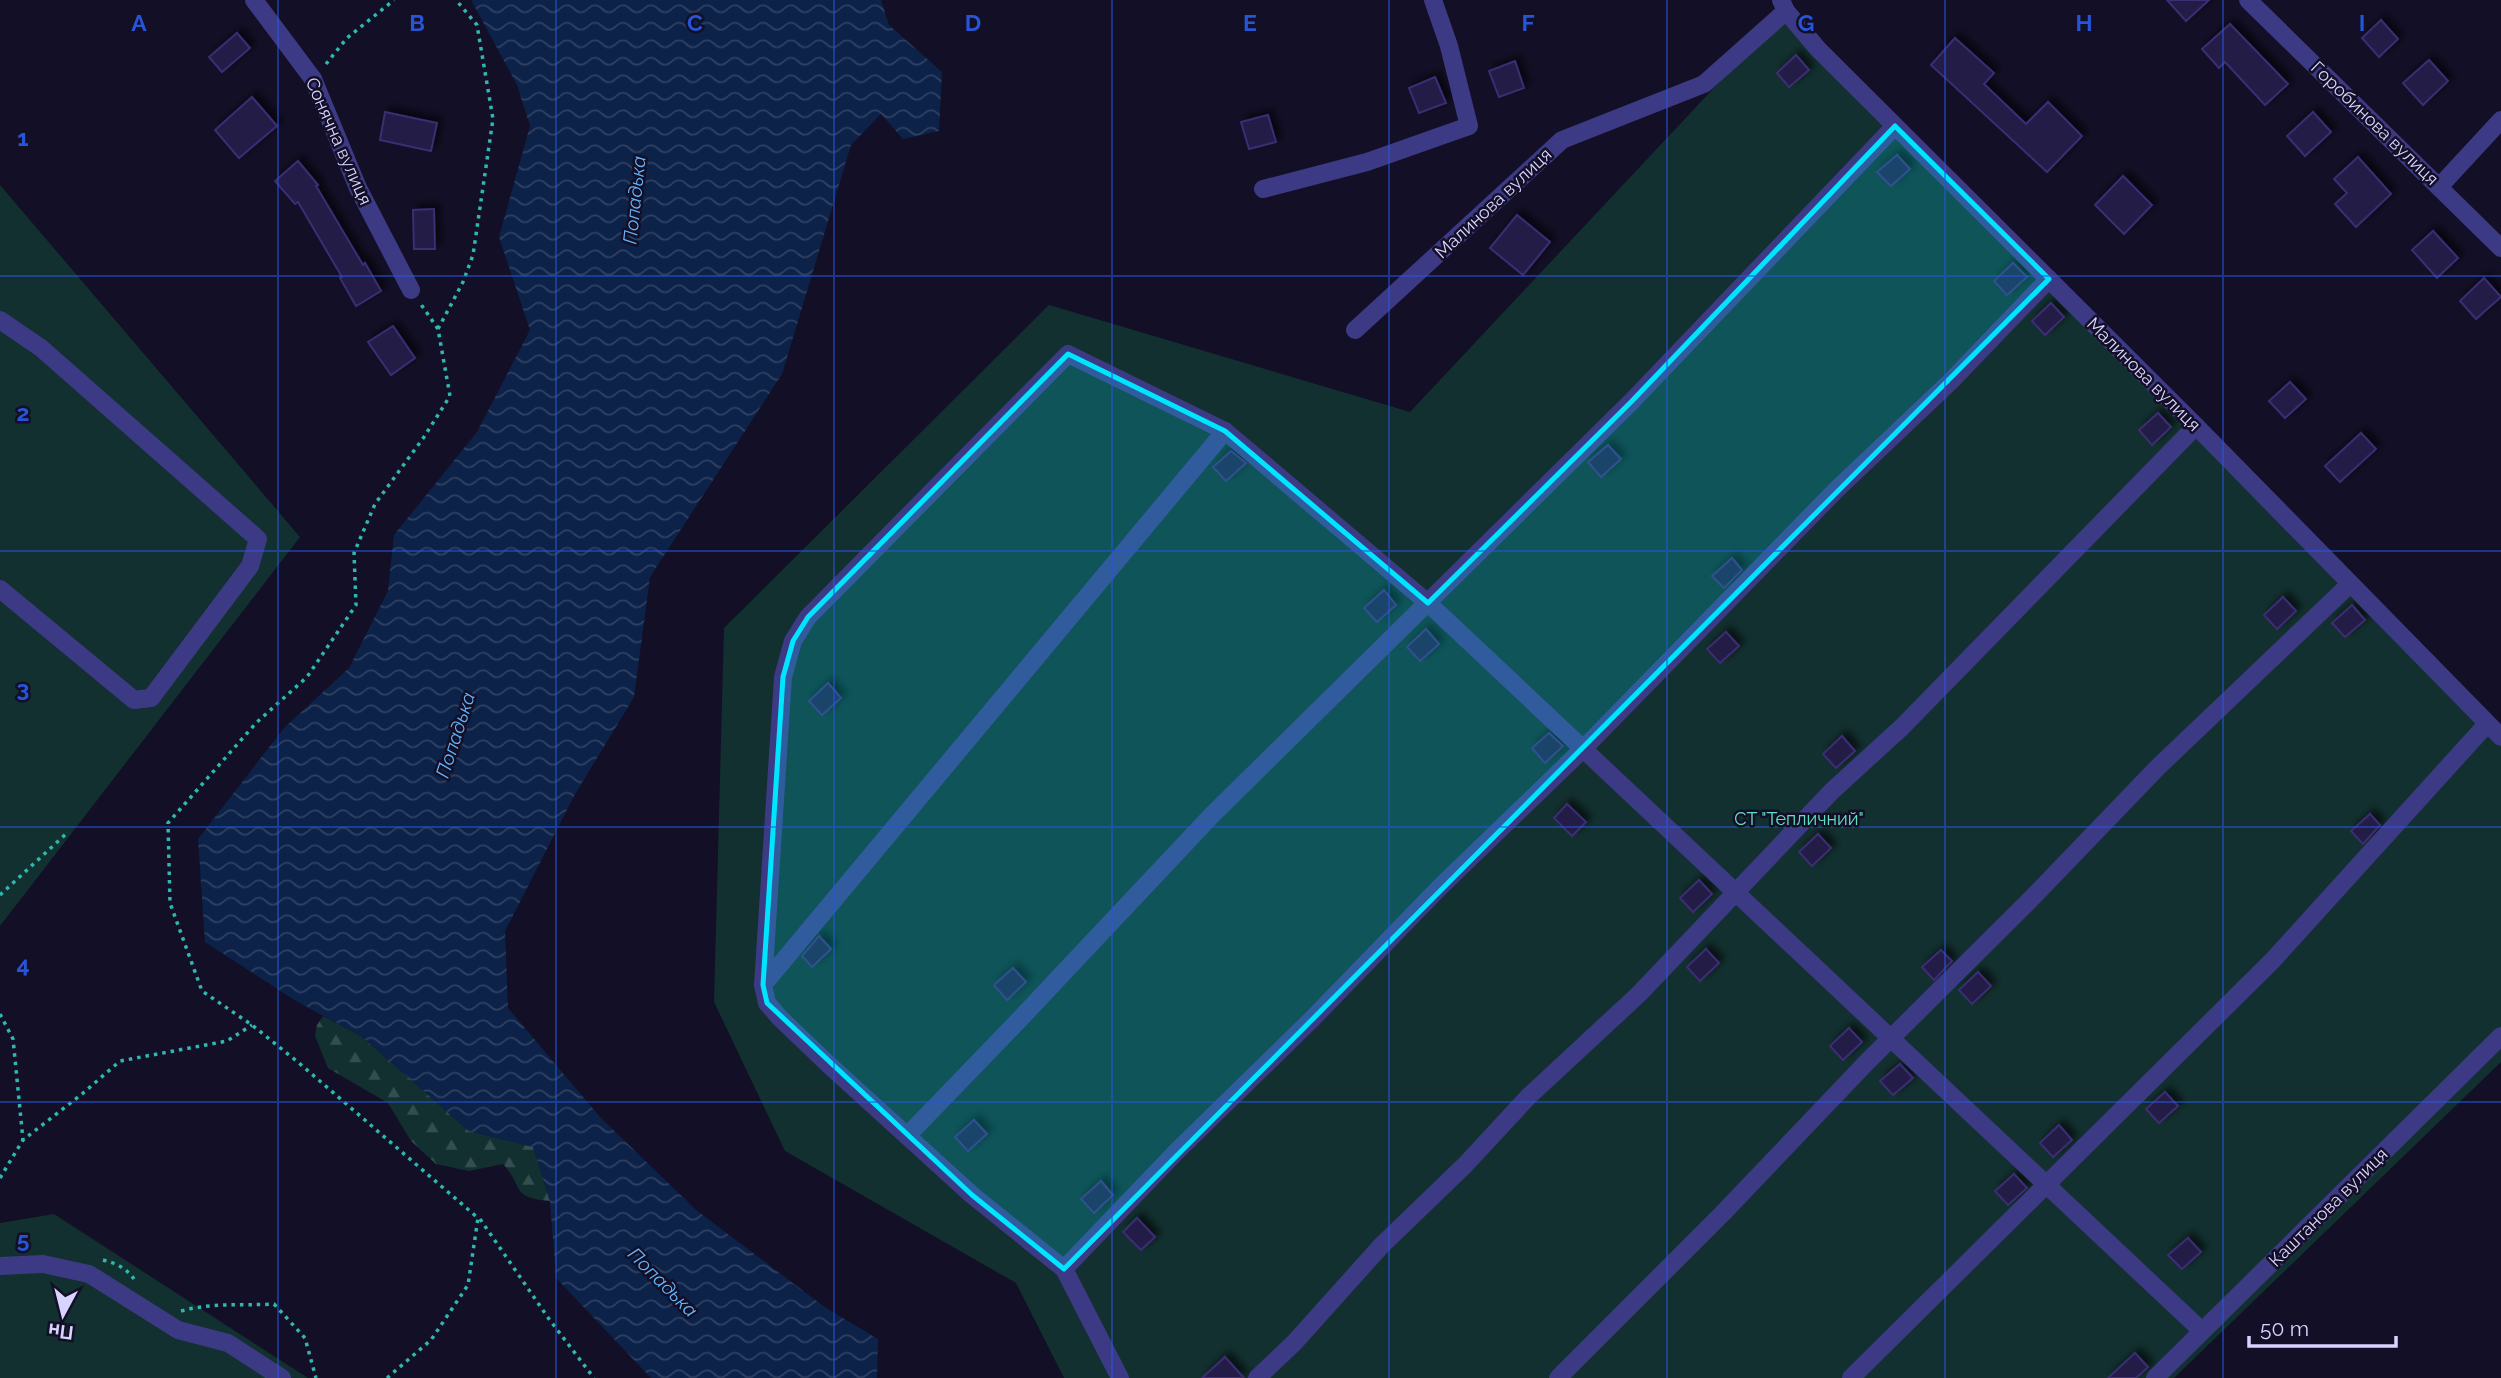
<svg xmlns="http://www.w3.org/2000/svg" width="2501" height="1378" font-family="Raleway,sans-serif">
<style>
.forest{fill:url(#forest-firs)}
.garden{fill:#12302f}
.water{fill:url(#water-waves)}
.building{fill:#241b47;stroke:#3b2d73;stroke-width:2;filter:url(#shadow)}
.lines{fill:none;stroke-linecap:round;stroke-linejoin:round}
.path{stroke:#2fb8b0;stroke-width:3.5;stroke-dasharray:3.5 5;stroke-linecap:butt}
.minor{stroke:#3d3a85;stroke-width:18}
.marked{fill:#00e5ff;fill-opacity:0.2;stroke:#00e5ff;stroke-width:5;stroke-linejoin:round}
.grid{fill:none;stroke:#2655da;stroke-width:2;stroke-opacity:0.55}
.labels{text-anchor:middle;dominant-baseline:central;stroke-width:5;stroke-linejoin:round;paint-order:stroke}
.street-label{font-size:18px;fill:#d9d4ff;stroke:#130f26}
.park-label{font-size:18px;fill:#5fe0c0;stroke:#130f26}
.water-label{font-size:19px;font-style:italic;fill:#62b6ff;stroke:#130f26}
.grid-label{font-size:23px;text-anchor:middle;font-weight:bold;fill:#2655da;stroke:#130f26;stroke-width:5;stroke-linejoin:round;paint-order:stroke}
</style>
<defs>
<pattern id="forest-firs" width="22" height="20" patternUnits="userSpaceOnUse" patternTransform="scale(1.75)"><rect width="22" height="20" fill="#12302f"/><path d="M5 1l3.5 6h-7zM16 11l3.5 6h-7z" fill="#344d4e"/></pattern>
<pattern id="water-waves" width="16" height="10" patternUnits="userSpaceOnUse" patternTransform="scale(1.75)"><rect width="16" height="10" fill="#0c2248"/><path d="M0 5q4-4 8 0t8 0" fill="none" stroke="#2f4163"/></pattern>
<filter id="shadow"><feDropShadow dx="5" dy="-5" stdDeviation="3.5" flood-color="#0009"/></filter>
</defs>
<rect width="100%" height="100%" fill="#130f26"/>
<path class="forest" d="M 323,1016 L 361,1036 L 469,1131 L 533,1147 L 550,1201 C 509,1197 525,1188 503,1164 L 469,1171 L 436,1164 L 411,1141 L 388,1103 L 328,1068 L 315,1036 L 317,1025 Z"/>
<g class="garden">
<polygon points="1786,11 2501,728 2501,1062 2174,1378 1064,1378 1016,1283 785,1151 714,1002 724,628 1049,305 1410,412"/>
<polygon points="0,185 300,537 0,926"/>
<polygon points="54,1214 308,1378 0,1378 0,1223"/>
</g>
<polygon class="water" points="471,0 881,0 889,25 942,72 939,131 903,139 881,114 851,145 782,374 650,577 634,697 574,796 505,931 508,1008 600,1117 696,1210 826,1308 878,1339 877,1378 651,1378 556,1278 550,1201 533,1147 469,1131 361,1036 296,1001 205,942 198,839 284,728 349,668 388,591 394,535 477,432 530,330 499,237 530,126 517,85"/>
<g class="building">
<polygon points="2167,0 2209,0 2186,21"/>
<polygon points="2381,20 2398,39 2379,57 2362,38"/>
<polygon points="2230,24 2288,84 2265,105 2225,62 2219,68 2202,49"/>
<polygon points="237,33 250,48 222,72 209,57"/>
<polygon points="1955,38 1994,73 1984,84 2026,124 2048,102 2082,136 2047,172 1931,65"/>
<polygon points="1796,55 1809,70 1789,87 1777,73"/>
<polygon points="2429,60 2448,81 2423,105 2403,83"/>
<polygon points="1515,61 1524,88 1499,97 1489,71"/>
<polygon points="1435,77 1446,103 1419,113 1409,88"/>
<polygon points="252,97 277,126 239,158 215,130"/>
<polygon points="385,112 437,123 431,151 380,140"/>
<polygon points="2313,112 2331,132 2305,156 2287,136"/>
<polygon points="1268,115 1276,142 1249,149 1241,122"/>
<polygon points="1897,155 1910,169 1891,186 1877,172"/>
<polygon points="2358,157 2391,194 2356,227 2335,204 2347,193 2334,179"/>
<polygon points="298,161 318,185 316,186 363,265 365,263 381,291 356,306 340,278 342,277 298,202 295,204 275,181"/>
<polygon points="2123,176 2152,205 2124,234 2095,205"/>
<polygon points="434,209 435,249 414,249 413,210"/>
<polygon points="1517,215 1550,242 1523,275 1490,248"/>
<polygon points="2433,231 2458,258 2437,278 2412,250"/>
<polygon points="2013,263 2027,277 2007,295 1994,281"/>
<polygon points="2484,278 2501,297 2476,319 2460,301"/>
<polygon points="2051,303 2064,317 2045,335 2032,321"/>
<polygon points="393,326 415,358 391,375 368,342"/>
<polygon points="2290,382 2306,399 2285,418 2269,401"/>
<polygon points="2158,413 2171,427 2152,445 2139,430"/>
<polygon points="2361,433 2376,449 2340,482 2325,466"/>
<polygon points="1608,445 1621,459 1601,477 1588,462"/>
<polygon points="1231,451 1246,463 1226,481 1213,467"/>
<polygon points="1732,558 1742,570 1724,588 1712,576"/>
<polygon points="1384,590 1396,605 1377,622 1364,608"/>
<polygon points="2283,597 2296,611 2277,629 2264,615"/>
<polygon points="2352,605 2365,620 2345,637 2332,623"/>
<polygon points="1426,629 1439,644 1420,661 1407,647"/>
<polygon points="1726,632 1739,646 1720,663 1707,649"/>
<polygon points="828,683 841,698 822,715 809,701"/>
<polygon points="1549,733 1563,746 1545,763 1532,748"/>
<polygon points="1842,736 1855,751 1836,768 1823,754"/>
<polygon points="1567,804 1586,822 1572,836 1554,818"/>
<polygon points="2370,814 2380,825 2363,844 2351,831"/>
<polygon points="1818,834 1831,848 1812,866 1799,852"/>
<polygon points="1699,880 1712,894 1693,912 1680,898"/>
<polygon points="819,936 831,949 812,967 802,956"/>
<polygon points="1706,949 1719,963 1700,981 1687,967"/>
<polygon points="1941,950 1952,961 1934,980 1922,967"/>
<polygon points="1013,968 1026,982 1007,1000 994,985"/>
<polygon points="1978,972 1991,986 1972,1004 1959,990"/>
<polygon points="1849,1028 1862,1042 1843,1060 1830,1046"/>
<polygon points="1900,1064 1913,1078 1893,1095 1880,1081"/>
<polygon points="2165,1092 2178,1106 2159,1123 2146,1109"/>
<polygon points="974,1120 987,1134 968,1151 955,1137"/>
<polygon points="2059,1125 2072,1140 2053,1157 2040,1143"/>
<polygon points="2014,1174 2027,1188 2008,1205 1995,1191"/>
<polygon points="1101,1181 1113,1195 1094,1213 1081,1199"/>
<polygon points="1137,1218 1155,1237 1141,1250 1123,1232"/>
<polygon points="2188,1238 2201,1252 2182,1269 2168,1255"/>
<polygon points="2135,1353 2148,1367 2136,1378 2108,1378"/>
<polygon points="1225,1357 1244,1378 1202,1378"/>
</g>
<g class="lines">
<g class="path">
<polyline points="326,64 347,38 394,0"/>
<polyline points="438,329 463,282 473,255 493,119 477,25 456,0"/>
<polyline points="0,895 67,833"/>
<polyline points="0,1014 13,1039 23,1140"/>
<polyline points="0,1178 23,1140 82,1094 120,1061 227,1041 252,1025"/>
<polyline points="480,1219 549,1319 594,1378"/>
<path d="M 103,1260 C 116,1263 126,1268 134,1279"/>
<path d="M 181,1311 C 215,1302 240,1306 274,1304 L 305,1338 L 316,1378"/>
<polyline points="387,1378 431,1340 468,1285 478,1218 299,1063 252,1025 202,991 170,903 168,823 256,723 307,677 356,605 354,553 375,504 424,437 450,396 438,329 420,303"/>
</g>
<g class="minor">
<polyline points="254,0 313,79 358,188 411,290"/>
<polyline points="1781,0 1786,11 1818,49 2196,426 2501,737"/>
<polyline points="2248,0 2501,248"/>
<polyline points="2440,186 2501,120"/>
<polyline points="1263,189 1367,162 1469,126 1449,46 1433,0"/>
<polyline points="0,320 41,348 258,539 250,566 151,698 134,700 0,589"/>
<polyline points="1355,330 1562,140 1704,84 1786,11"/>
<polyline points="763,985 1225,431"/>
<polyline points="907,1136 1020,1019 1212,815 1631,402 1895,126"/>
<polyline points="0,1266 43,1264 89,1274 178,1330 228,1343 282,1378"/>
<polyline points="1064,1269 972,1195 828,1064 780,1018 767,1003 763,985 783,677 793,641 808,617 1068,354 1225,431 1428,603 2202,1331"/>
<polyline points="1120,1378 1064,1269 1176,1152 1313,1018 1439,888 1583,749 1837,489 1950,382 2049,279"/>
<polyline points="1257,1378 1294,1343 1381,1246 1465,1165 1528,1097 1639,994 1832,791 1902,727 2196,426"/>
<polyline points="1558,1378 1722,1214 1866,1063 2030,900 2158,767 2350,584"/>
<polyline points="1851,1378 2273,960 2487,724"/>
<polyline points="2155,1378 2501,1036"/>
</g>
</g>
<path class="marked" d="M 1895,126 L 2049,279 L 1064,1269 L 972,1195 L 767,1003 L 763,985 L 783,677 L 793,641 L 808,617 L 1068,354 L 1225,431 L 1428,603 L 1631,402 Z"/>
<path class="grid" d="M 278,0 L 278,1378M 556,0 L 556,1378M 834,0 L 834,1378M 1112,0 L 1112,1378M 1389,0 L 1389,1378M 1667,0 L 1667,1378M 1945,0 L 1945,1378M 2223,0 L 2223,1378M 0,276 L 2501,276M 0,551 L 2501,551M 0,827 L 2501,827M 0,1102 L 2501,1102"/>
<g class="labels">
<g class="street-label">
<text transform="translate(2375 123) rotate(44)">Горобинова вулиця</text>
<text transform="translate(339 141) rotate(66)">Сонячна вулиця</text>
<text transform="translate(1493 203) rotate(-43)">Малинова вулиця</text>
<text transform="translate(2144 374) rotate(45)">Малинова вулиця</text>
<text transform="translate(2328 1207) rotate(-45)">Каштанова вулиця</text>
</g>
<g class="park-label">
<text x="1799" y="818">СТ "Тепличний"</text>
</g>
<g class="water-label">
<text transform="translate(634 200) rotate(-84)">Попадька</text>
<text transform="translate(455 735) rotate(-72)">Попадька</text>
<text transform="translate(663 1282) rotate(45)">Попадька</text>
</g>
</g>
<g class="grid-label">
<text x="139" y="31">A</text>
<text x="417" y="31">B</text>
<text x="695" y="31">C</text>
<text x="973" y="31">D</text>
<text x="1250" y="31">E</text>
<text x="1528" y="31">F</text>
<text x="1806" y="31">G</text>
<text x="2084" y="31">H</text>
<text x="2362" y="31">I</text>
<text x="23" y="146">1</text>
<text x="23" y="421">2</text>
<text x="23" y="697">3</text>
<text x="23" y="973">4</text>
<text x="23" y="1248">5</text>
</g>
<g transform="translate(63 1315) rotate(187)" stroke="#130f26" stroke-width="5" paint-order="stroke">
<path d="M0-5L12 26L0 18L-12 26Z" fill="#d9d4ff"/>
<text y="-10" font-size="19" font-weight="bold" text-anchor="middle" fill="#d9d4ff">Пн</text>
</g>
<path d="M2249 1336v10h147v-10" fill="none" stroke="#d9d4ff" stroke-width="3.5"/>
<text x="2260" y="1336" font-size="21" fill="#d9d4ff" stroke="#130f26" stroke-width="5" paint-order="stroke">50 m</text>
</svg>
